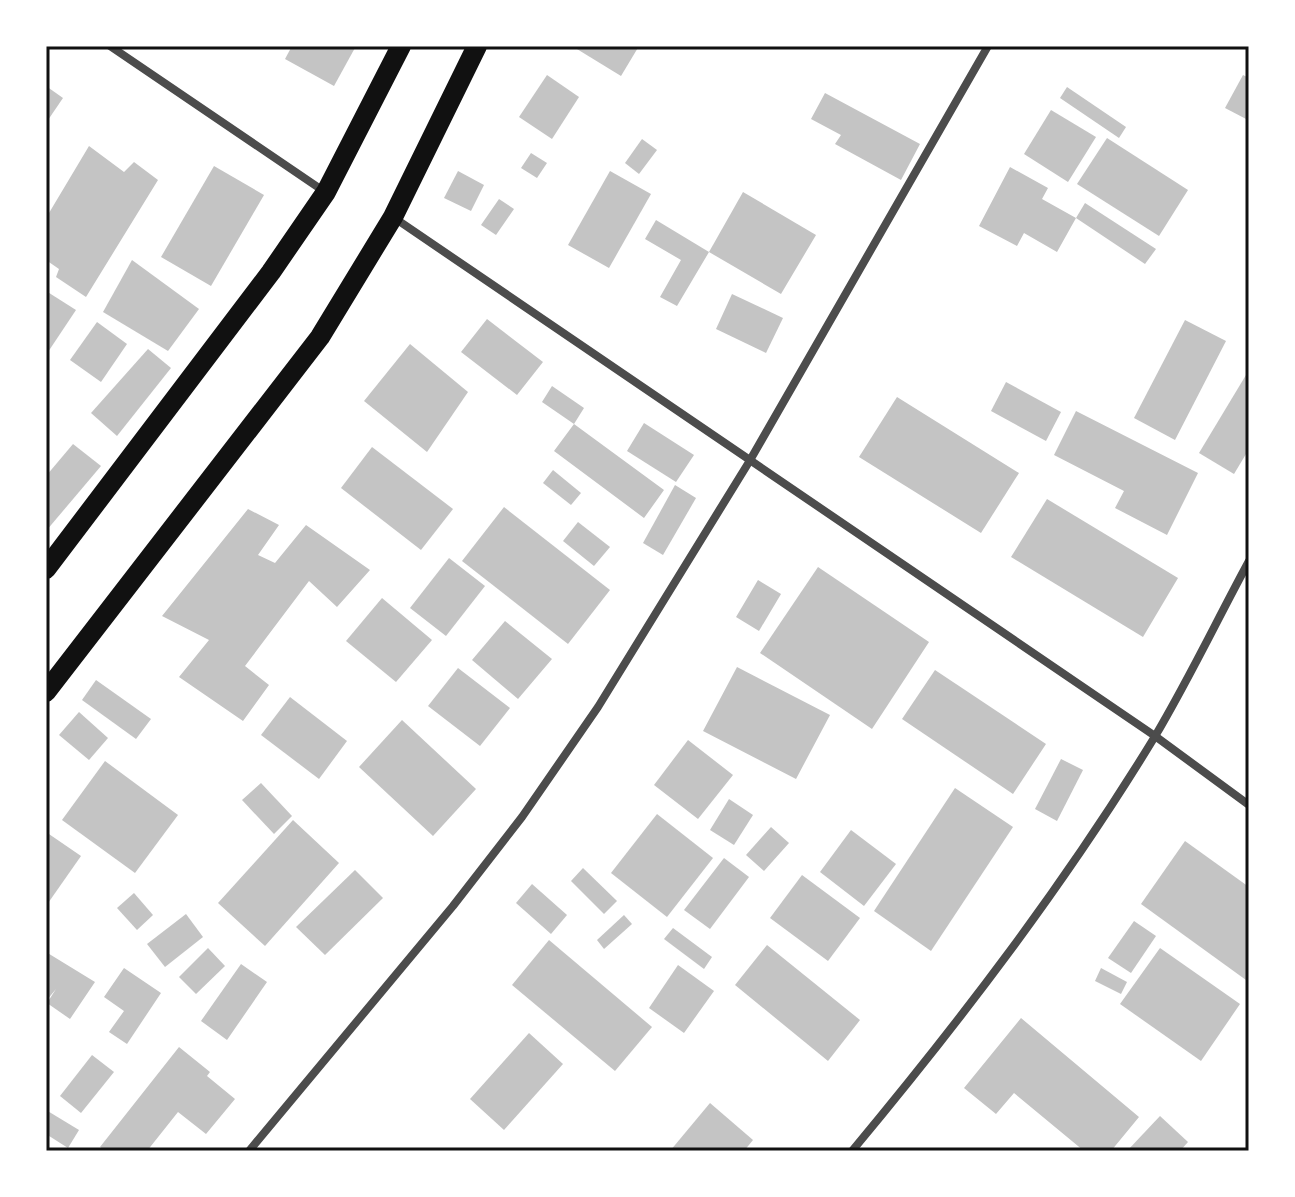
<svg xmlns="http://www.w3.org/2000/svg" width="1295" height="1197" font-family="'Source Serif 4',serif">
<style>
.building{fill:#c4c4c4}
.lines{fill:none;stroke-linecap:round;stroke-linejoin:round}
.minor{stroke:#4c4c4c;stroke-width:8}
.primary{stroke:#111;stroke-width:20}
.neatline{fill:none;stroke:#111;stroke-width:3}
</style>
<rect width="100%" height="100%" fill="#fff"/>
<g class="building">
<polygon points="292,46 356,46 334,86 285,59"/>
<polygon points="572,46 639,46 621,76"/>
<polygon points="547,75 579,97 552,139 519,117"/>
<polygon points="1243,75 1249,78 1248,120 1225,108"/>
<polygon points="46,86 63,98 48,120 46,119"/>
<polygon points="1067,87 1126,127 1119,138 1060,98"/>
<polygon points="825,93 920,144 901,180 835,144 841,135 811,119"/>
<polygon points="1051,110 1096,137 1068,182 1024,154"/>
<polygon points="1107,138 1188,190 1159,236 1077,184"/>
<polygon points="642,139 657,150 639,174 625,163"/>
<polygon points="89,146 124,172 134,162 158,180 86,297 56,277 59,269 46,260 46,218"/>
<polygon points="531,153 547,163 537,178 521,168"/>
<polygon points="214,166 264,195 211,286 161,257"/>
<polygon points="1010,167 1048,188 1042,199 1076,218 1057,252 1024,233 1017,246 979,226"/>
<polygon points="458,171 484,185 471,211 444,198"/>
<polygon points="610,171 651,194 609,268 568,245"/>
<polygon points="743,192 816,235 781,294 709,252"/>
<polygon points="499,199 514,209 496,235 481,225"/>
<polygon points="1085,203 1156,249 1145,264 1076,218"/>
<polygon points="656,220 709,252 677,306 660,297 681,260 645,239"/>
<polygon points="132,260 199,309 168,351 103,312"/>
<polygon points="46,291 76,310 46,355"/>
<polygon points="732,294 783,318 766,353 716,329"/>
<polygon points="487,319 543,362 517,395 461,352"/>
<polygon points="1185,320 1226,341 1175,440 1134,418"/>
<polygon points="97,322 127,344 101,382 70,360"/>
<polygon points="410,344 468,392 427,452 364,401"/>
<polygon points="148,349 171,368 117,436 91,413"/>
<polygon points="1249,370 1249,449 1234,474 1199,453"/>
<polygon points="1006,382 1061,412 1046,441 991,411"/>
<polygon points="552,386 584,408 574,424 664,490 644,518 554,451 574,424 542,402"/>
<polygon points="897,397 1019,473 981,533 859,457"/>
<polygon points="1076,411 1198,473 1167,535 1115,508 1124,491 1054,455"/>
<polygon points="644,423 694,455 676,482 627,451"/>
<polygon points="73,444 101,466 46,531 46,476"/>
<polygon points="372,447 453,509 421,550 341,488"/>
<polygon points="553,470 581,493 571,505 543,483"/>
<polygon points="675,485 696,498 663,555 643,543"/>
<polygon points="1047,499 1178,578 1143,637 1011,557"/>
<polygon points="504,507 610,590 568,644 462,561"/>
<polygon points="248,509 279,525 258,555 275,563 306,525 370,570 337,607 309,581 245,666 269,685 243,721 179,677 209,640 162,616"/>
<polygon points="578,522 610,547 594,566 563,541"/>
<polygon points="449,558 485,586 446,636 410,608"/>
<polygon points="818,567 929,642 872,729 760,653"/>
<polygon points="758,580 781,594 759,631 736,617"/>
<polygon points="382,598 432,640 396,682 346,641"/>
<polygon points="505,621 552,659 518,699 472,660"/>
<polygon points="737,667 830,715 796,779 703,731"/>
<polygon points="458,668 510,708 480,746 428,706"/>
<polygon points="935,670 1046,744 1013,794 902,719"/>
<polygon points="96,680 151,719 136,739 82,700"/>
<polygon points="290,697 347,741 319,779 261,735"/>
<polygon points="79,712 108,738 89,760 59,735"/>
<polygon points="402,720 476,789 433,836 359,767"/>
<polygon points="688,740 733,775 698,819 654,785"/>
<polygon points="1061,759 1083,770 1057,821 1035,809"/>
<polygon points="105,761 178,815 135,873 62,820"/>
<polygon points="261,783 292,816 274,834 242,800"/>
<polygon points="955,788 1013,827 931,951 874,911"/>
<polygon points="729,799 753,815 734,845 710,830"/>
<polygon points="657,814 713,858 667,917 611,873"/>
<polygon points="293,820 339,863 265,946 218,903"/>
<polygon points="771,827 789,843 764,871 746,855"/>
<polygon points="851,830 896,864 864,906 820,872"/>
<polygon points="46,832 81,856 46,906"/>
<polygon points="1185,841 1249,887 1249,976 1246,980 1141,904"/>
<polygon points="724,858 749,877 710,929 684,910"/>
<polygon points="583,868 617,901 604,914 571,881"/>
<polygon points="355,870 383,898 325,955 296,927"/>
<polygon points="802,875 860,918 828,961 770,918"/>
<polygon points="532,884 567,915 551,934 516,903"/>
<polygon points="134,893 153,915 137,930 117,908"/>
<polygon points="186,914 203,937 165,967 147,944"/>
<polygon points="624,915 632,924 604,949 597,940"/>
<polygon points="1134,921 1156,936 1131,973 1108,958"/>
<polygon points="673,928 712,957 704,969 664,939"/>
<polygon points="549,940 652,1027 615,1071 512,985"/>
<polygon points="767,945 860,1020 828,1061 735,985"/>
<polygon points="208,948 225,966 196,994 179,977"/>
<polygon points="1160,948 1240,1004 1201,1061 1120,1004"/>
<polygon points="46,952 95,982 70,1019 47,1003 56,989 46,1001"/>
<polygon points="241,964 267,982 227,1040 201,1021"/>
<polygon points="678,965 714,991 684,1033 649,1008"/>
<polygon points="124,968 161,993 127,1044 109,1032 124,1011 104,997"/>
<polygon points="1101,968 1127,982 1121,994 1095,981"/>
<polygon points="1021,1018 1139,1117 1111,1151 1084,1151 1014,1093 996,1114 964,1088"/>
<polygon points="529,1033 563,1064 504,1130 470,1099"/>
<polygon points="179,1047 210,1072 207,1076 235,1099 206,1134 178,1112 147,1151 106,1151 100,1147"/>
<polygon points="92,1055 114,1072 81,1113 60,1096"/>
<polygon points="710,1103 753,1140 744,1151 670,1151"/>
<polygon points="46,1110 79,1130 68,1148 46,1134"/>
<polygon points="1160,1116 1188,1142 1180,1151 1127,1151"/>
</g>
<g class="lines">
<g class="minor">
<polyline points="110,46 325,192"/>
<polyline points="393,217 1155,736 1249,805"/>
<polyline points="249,1151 453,906 522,817 598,707 749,462 988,46"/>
<path d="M 852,1151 C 961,1020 1065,884 1154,738 C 1188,681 1217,620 1249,561"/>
</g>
<g class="primary">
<polyline points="46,569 271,272 326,192 401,46"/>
<polyline points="46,692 320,337 393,217 477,46"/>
</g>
</g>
<rect width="1295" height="1197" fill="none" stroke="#ffffff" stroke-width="96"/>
<rect x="48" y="48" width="1199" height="1101" class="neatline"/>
</svg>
